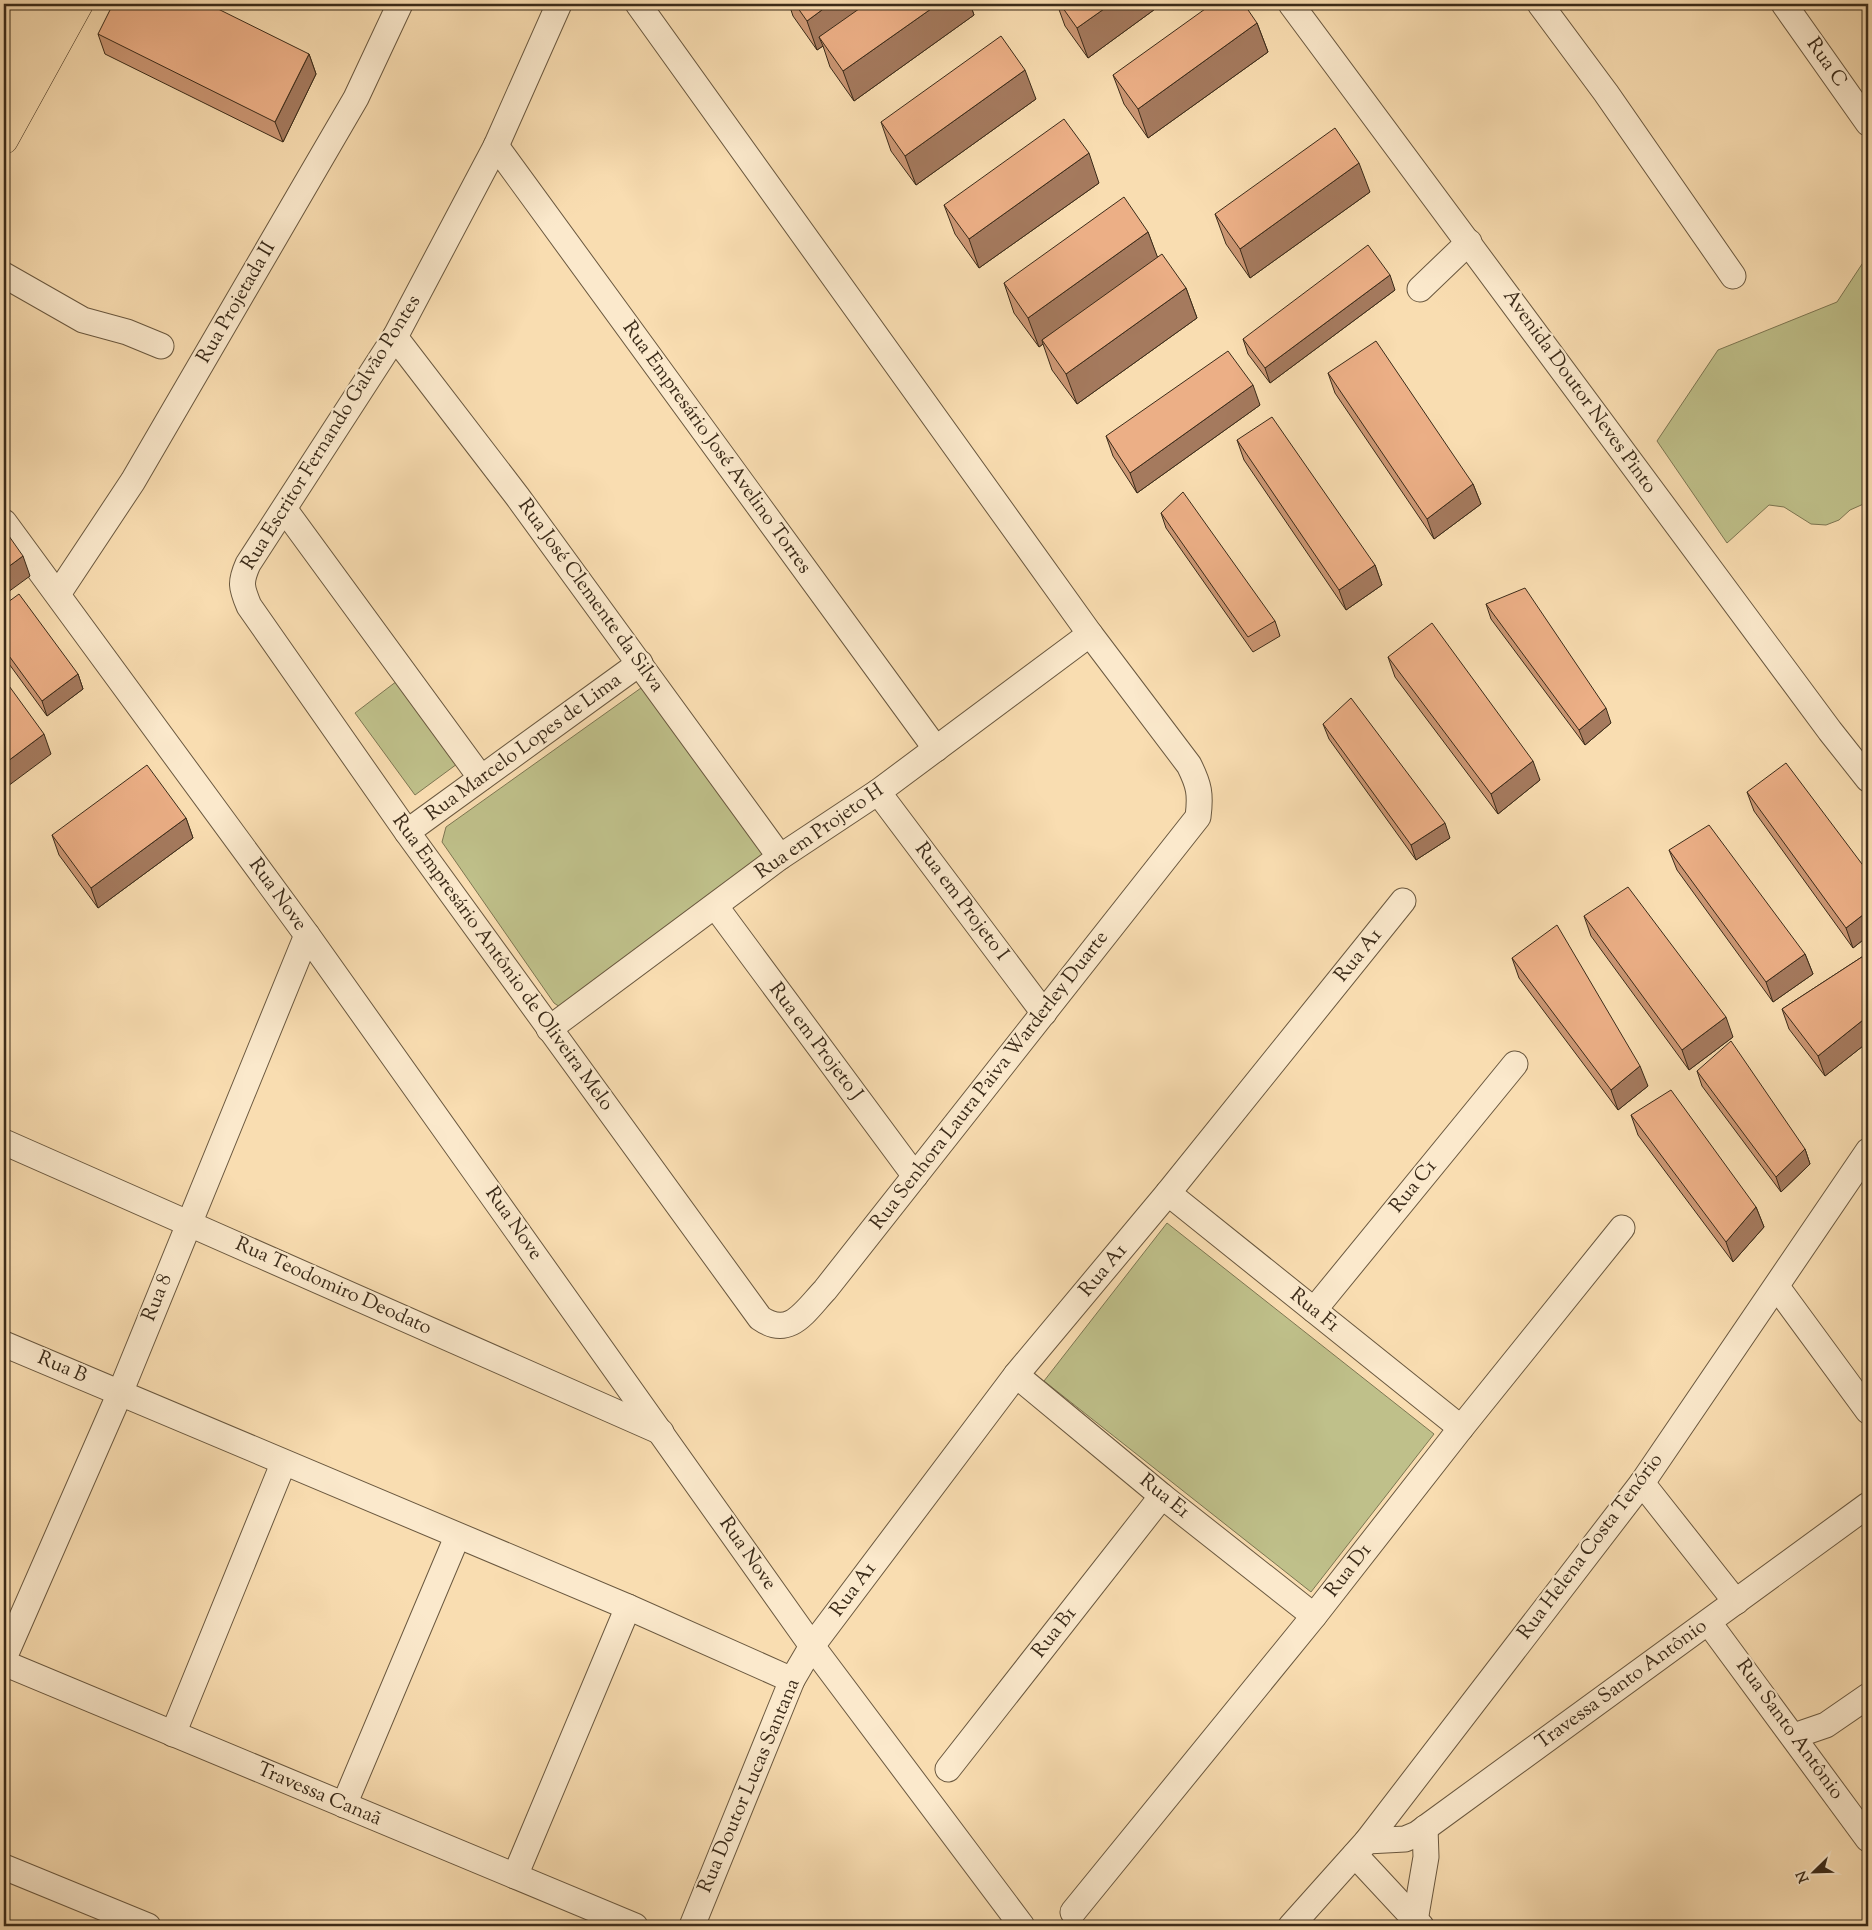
<svg xmlns="http://www.w3.org/2000/svg" width="1872" height="1930" font-family="'Sorts Mill Goudy',serif">
<style>
.green{fill:#bfc08a;stroke:#7d7652}
.lines{fill:none;stroke-linecap:round;stroke-linejoin:round}
.minor-casing{stroke:#6a583f;stroke-width:27}
.major-casing{stroke:#3b2b19;stroke-width:29}
.minor{stroke:#fbe9cc;stroke-width:25}
.major{stroke:#f9ddb1;stroke-width:28}
.wall{fill:#cb9673;stroke:#3b2b19}
.shaded-wall{fill:#a57a5e;stroke:#3b2b19}
.building{fill:#ecaf86;stroke:#3b2b19}
.labels{text-anchor:middle;dominant-baseline:central;stroke-width:4.5;stroke-linejoin:round;paint-order:stroke}
.street-label{font-size:20px;fill:#3b2b19;stroke:#fbe9cc}
</style>
<rect width="100%" height="100%" fill="#f9ddb1"/>
<filter id="stains"><feTurbulence type="fractalNoise" baseFrequency=".004" numOctaves="4"/><feColorMatrix values="0 0 0 0 .2 0 0 0 0 .09 0 0 0 0 .02 0 0 0 .5 -.17"/></filter>
<radialGradient id="worn" r=".72"><stop offset=".6" stop-color="#630" stop-opacity="0"/><stop offset="1" stop-color="#630" stop-opacity=".3"/></radialGradient>
<g class="green">
<polygon points="1868,255 1868,502 1850,510 1839,520 1826,525 1811,524 1784,507 1769,505 1727,543 1657,441 1718,350 1837,302"/>
<polygon points="397,681 457,764 415,795 355,713"/>
<polygon points="641,688 773,848 566,1011 554,1003 442,842 446,827"/>
<polygon points="1167,1223 1434,1434 1311,1592 1044,1381"/>
</g>
<g class="lines">
<g class="minor-casing">
<g id="minor">
<path d="M 559,4 L 496,146 L 395,337 L 248,564 C 240,582 241,587 249,606 L 407,832 L 760,1318 C 790,1339 805,1311 825,1290 L 1198,817 C 1201,794 1199,785 1189,765 L 1090,634 L 638,4"/>
<polyline points="1291,4 1830,731 1868,779"/>
<polyline points="1540,4 1606,93 1733,276"/>
<polyline points="1784,4 1868,123"/>
<polyline points="496,146 936,749"/>
<polyline points="4,275 83,320 127,332 161,346"/>
<polyline points="1420,289 1469,242"/>
<polyline points="395,337 517,496 780,857"/>
<polyline points="285,510 481,778"/>
<polyline points="4,522 307,935 812,1646 1022,1926"/>
<polyline points="58,594 133,481 356,98 400,4"/>
<polyline points="878,792 1044,1013"/>
<polyline points="407,832 640,663"/>
<polyline points="716,907 915,1176"/>
<polyline points="549,1029 780,857 878,792 1090,634"/>
<polyline points="4,1142 661,1432"/>
<polyline points="1168,1193 1461,1428"/>
<polyline points="1777,1287 1868,1411"/>
<polyline points="1314,1310 1515,1064"/>
<polyline points="4,1344 628,1607 792,1680"/>
<polyline points="1016,1375 1162,1496 1314,1616"/>
<polyline points="1642,1483 1736,1602"/>
<polyline points="1709,1623 1868,1839"/>
<polyline points="4,1658 120,1393 307,935"/>
<polyline points="4,1663 635,1926"/>
<polyline points="173,1734 283,1464"/>
<polyline points="1794,1736 1826,1725 1868,1696"/>
<polyline points="948,1769 1162,1496"/>
<polyline points="344,1805 457,1537"/>
<polyline points="1367,1841 1405,1839 1417,1834 1868,1505"/>
<polyline points="1355,1855 1421,1926"/>
<polyline points="4,1867 148,1926"/>
<polyline points="515,1876 628,1607"/>
<polyline points="1073,1912 1314,1616 1461,1428 1622,1228"/>
<polyline points="1415,1921 1426,1857 1425,1828"/>
<polyline points="692,1926 792,1680 812,1646 1016,1375 1168,1193 1403,901"/>
<polyline points="1291,1926 1367,1841 1642,1483 1868,1151"/>
</g>
</g>
<g class="major-casing">
<g id="major">
<polyline points="4,43 27,4"/>
<polyline points="4,88 55,4"/>
<polyline points="4,140 79,4"/>
</g>
</g>
<use href="#minor" class="minor"/>
<use href="#major" class="major"/>
</g>
<g class="wall">
<polygon points="789,4 970,4 974,15 854,101 830,67 823,46 817,50 793,16"/>
<polygon points="1057,4 1162,4 1088,58 1065,26"/>
<polygon points="1257,23 1268,52 1148,138 1124,104 1113,75"/>
<polygon points="98,34 309,54 316,74 283,142 105,54"/>
<polygon points="1036,99 916,185 891,151 881,122"/>
<polygon points="1099,183 979,268 955,234 944,205"/>
<polygon points="1370,192 1250,278 1226,244 1215,214"/>
<polygon points="1148,232 1157,257 1186,288 1197,318 1077,404 1052,370 1043,344 1039,347 1014,313 1004,283"/>
<polygon points="1395,290 1270,383 1248,354 1243,339"/>
<polygon points="1328,373 1473,484 1481,504 1434,539 1335,393"/>
<polygon points="1260,405 1137,493 1113,456 1106,436"/>
<polygon points="1237,440 1375,565 1382,585 1346,610 1244,460"/>
<polygon points="1161,513 1275,621 1280,636 1253,652 1166,528"/>
<polygon points="1486,604 1611,723 1585,745 1491,619"/>
<polygon points="4,605 78,674 83,689 47,716 4,657"/>
<polygon points="1388,657 1540,780 1498,814 1395,677"/>
<polygon points="1323,724 1450,838 1416,860 1329,739"/>
<polygon points="1747,792 1868,872 1868,936 1853,948 1754,811"/>
<polygon points="186,818 193,838 98,908 59,855 52,835"/>
<polygon points="1669,850 1805,954 1813,974 1773,1002 1677,870"/>
<polygon points="1584,916 1733,1037 1689,1070 1591,936"/>
<polygon points="1868,953 1868,1042 1825,1076 1789,1029 1782,1009"/>
<polygon points="1512,958 1648,1086 1618,1110 1519,978"/>
<polygon points="1697,1071 1805,1149 1810,1164 1781,1192 1702,1086"/>
<polygon points="1631,1115 1756,1207 1764,1227 1733,1262 1638,1135"/>
</g>
<g class="shaded-wall">
<polygon points="830,4 882,4 819,37 823,46 817,50 807,21"/>
<polygon points="938,4 970,4 974,15 854,101 843,71"/>
<polygon points="1111,4 1162,4 1088,58 1077,28"/>
<polygon points="1257,23 1268,52 1148,138 1138,109"/>
<polygon points="309,54 316,74 283,142 275,122"/>
<polygon points="1025,70 1036,99 916,185 905,156"/>
<polygon points="1089,153 1099,183 979,268 969,239"/>
<polygon points="1359,163 1370,192 1250,278 1240,249"/>
<polygon points="1148,232 1159,261 1042,340 1043,344 1039,347 1028,318"/>
<polygon points="1390,275 1395,290 1270,383 1265,368"/>
<polygon points="1186,288 1197,318 1077,404 1066,374"/>
<polygon points="1253,385 1260,405 1137,493 1130,473"/>
<polygon points="1473,484 1481,504 1434,539 1427,519"/>
<polygon points="23,556 30,576 4,595 4,570"/>
<polygon points="1375,565 1382,585 1346,610 1339,590"/>
<polygon points="78,674 83,689 47,716 42,701"/>
<polygon points="1606,708 1611,723 1585,745 1579,730"/>
<polygon points="44,734 51,754 4,789 4,764"/>
<polygon points="1533,761 1540,780 1498,814 1491,794"/>
<polygon points="186,818 193,838 98,908 91,888"/>
<polygon points="1445,823 1450,838 1416,860 1411,845"/>
<polygon points="1868,911 1868,936 1853,948 1846,928"/>
<polygon points="1805,954 1813,974 1773,1002 1766,982"/>
<polygon points="1868,1016 1868,1042 1825,1076 1818,1056"/>
<polygon points="1726,1017 1733,1037 1689,1070 1682,1050"/>
<polygon points="1640,1066 1648,1086 1618,1110 1611,1090"/>
<polygon points="1805,1149 1810,1164 1781,1192 1776,1177"/>
<polygon points="1756,1207 1764,1227 1733,1262 1726,1242"/>
</g>
<g class="building">
<polygon points="113,4 208,4 309,54 275,122 98,34"/>
<polygon points="795,4 830,4 807,21"/>
<polygon points="866,4 938,4 843,71 819,37"/>
<polygon points="1060,4 1111,4 1077,28"/>
<polygon points="1212,4 1244,4 1257,23 1138,109 1113,75"/>
<polygon points="1001,36 1025,70 905,156 881,122"/>
<polygon points="1064,119 1089,153 969,239 944,205"/>
<polygon points="1335,128 1359,163 1240,249 1215,214"/>
<polygon points="1124,197 1148,232 1028,318 1004,283"/>
<polygon points="1368,245 1390,275 1265,368 1243,339"/>
<polygon points="1162,254 1186,288 1066,374 1042,340"/>
<polygon points="1376,341 1473,484 1427,519 1328,373"/>
<polygon points="1228,351 1253,385 1130,473 1106,436"/>
<polygon points="1272,417 1375,565 1339,590 1237,440"/>
<polygon points="1183,492 1275,621 1248,637 1161,513"/>
<polygon points="4,529 23,556 4,570"/>
<polygon points="1525,588 1606,708 1579,730 1486,604"/>
<polygon points="19,594 78,674 42,701 4,649 4,605"/>
<polygon points="1432,623 1533,761 1491,794 1388,657"/>
<polygon points="4,679 44,734 4,764"/>
<polygon points="1351,698 1445,823 1411,845 1323,724"/>
<polygon points="1786,763 1868,872 1868,911 1846,928 1747,792"/>
<polygon points="147,765 186,818 91,888 52,835"/>
<polygon points="1709,825 1805,954 1766,982 1669,850"/>
<polygon points="1628,887 1726,1017 1682,1050 1584,916"/>
<polygon points="1557,925 1640,1066 1611,1090 1512,958"/>
<polygon points="1868,953 1868,1016 1818,1056 1782,1009"/>
<polygon points="1731,1041 1805,1149 1776,1177 1697,1071"/>
<polygon points="1671,1090 1756,1207 1726,1242 1631,1115"/>
</g>
<g class="labels">
<g class="street-label">
<text transform="translate(1826 63) rotate(55)">Rua C</text>
<text transform="translate(237 303) rotate(-60)">Rua Projetada II</text>
<text transform="translate(1579 392) rotate(54)">Avenida Doutor Neves Pinto</text>
<text transform="translate(332 433) rotate(-58)">Rua Escritor Fernando Galvão Pontes</text>
<text transform="translate(716 448) rotate(54)">Rua Empresário José Avelino Torres</text>
<text transform="translate(590 596) rotate(54)">Rua José Clemente da Silva</text>
<text transform="translate(524 748) rotate(-36)">Rua Marcelo Lopes de Lima</text>
<text transform="translate(820 832) rotate(-35)">Rua em Projeto H</text>
<text transform="translate(277 895) rotate(54)">Rua Nove</text>
<text transform="translate(961 902) rotate(53)">Rua em Projeto I</text>
<text transform="translate(1359 956) rotate(-51)">Rua A1</text>
<text transform="translate(502 963) rotate(54)">Rua Empresário Antônio de Oliveira Melo</text>
<text transform="translate(815 1042) rotate(53)">Rua em Projeto J</text>
<text transform="translate(990 1081) rotate(-52)">Rua Senhora Laura Paiva Warderley Duarte</text>
<text transform="translate(1414 1187) rotate(-51)">Rua C1</text>
<text transform="translate(513 1224) rotate(55)">Rua Nove</text>
<text transform="translate(1104 1271) rotate(-50)">Rua A1</text>
<text transform="translate(333 1287) rotate(24)">Rua Teodomiro Deodato</text>
<text transform="translate(158 1298) rotate(-68)">Rua 8</text>
<text transform="translate(1314 1311) rotate(39)">Rua F1</text>
<text transform="translate(62 1368) rotate(23)">Rua B</text>
<text transform="translate(1164 1497) rotate(39)">Rua E1</text>
<text transform="translate(1591 1547) rotate(-53)">Rua Helena Costa Tenório</text>
<text transform="translate(747 1554) rotate(55)">Rua Nove</text>
<text transform="translate(1349 1571) rotate(-52)">Rua D1</text>
<text transform="translate(854 1590) rotate(-53)">Rua A1</text>
<text transform="translate(1055 1633) rotate(-52)">Rua B1</text>
<text transform="translate(1622 1685) rotate(-36)">Travessa Santo Antônio</text>
<text transform="translate(1789 1730) rotate(54)">Rua Santo Antônio</text>
<text transform="translate(750 1786) rotate(-67)">Rua Doutor Lucas Santana</text>
<text transform="translate(319 1795) rotate(23)">Travessa Canaã</text>
</g>
</g>
<rect width="1872" height="1930" fill="none" stroke="#f9ddb1" stroke-width="20"/>
<rect x="5" y="5" width="1862" height="1920" fill="none" stroke="#3b2b19" stroke-width="2.5"/>
<rect x="10" y="10" width="1852" height="1910" fill="none" stroke="#3b2b19"/>
<g transform="translate(1814 1872) rotate(247)" stroke="#fbe9cc" stroke-width="4" paint-order="stroke">
<path d="M0-4L9 19L0 12L-9 19Z" fill="#3b2b19"/>
<text y="-8" font-size="14" font-weight="bold" text-anchor="middle" fill="#3b2b19">N</text>
</g>
<rect width="100%" height="100%" filter="url(#stains)"/>
<rect width="100%" height="100%" fill="url(#worn)"/>
</svg>
